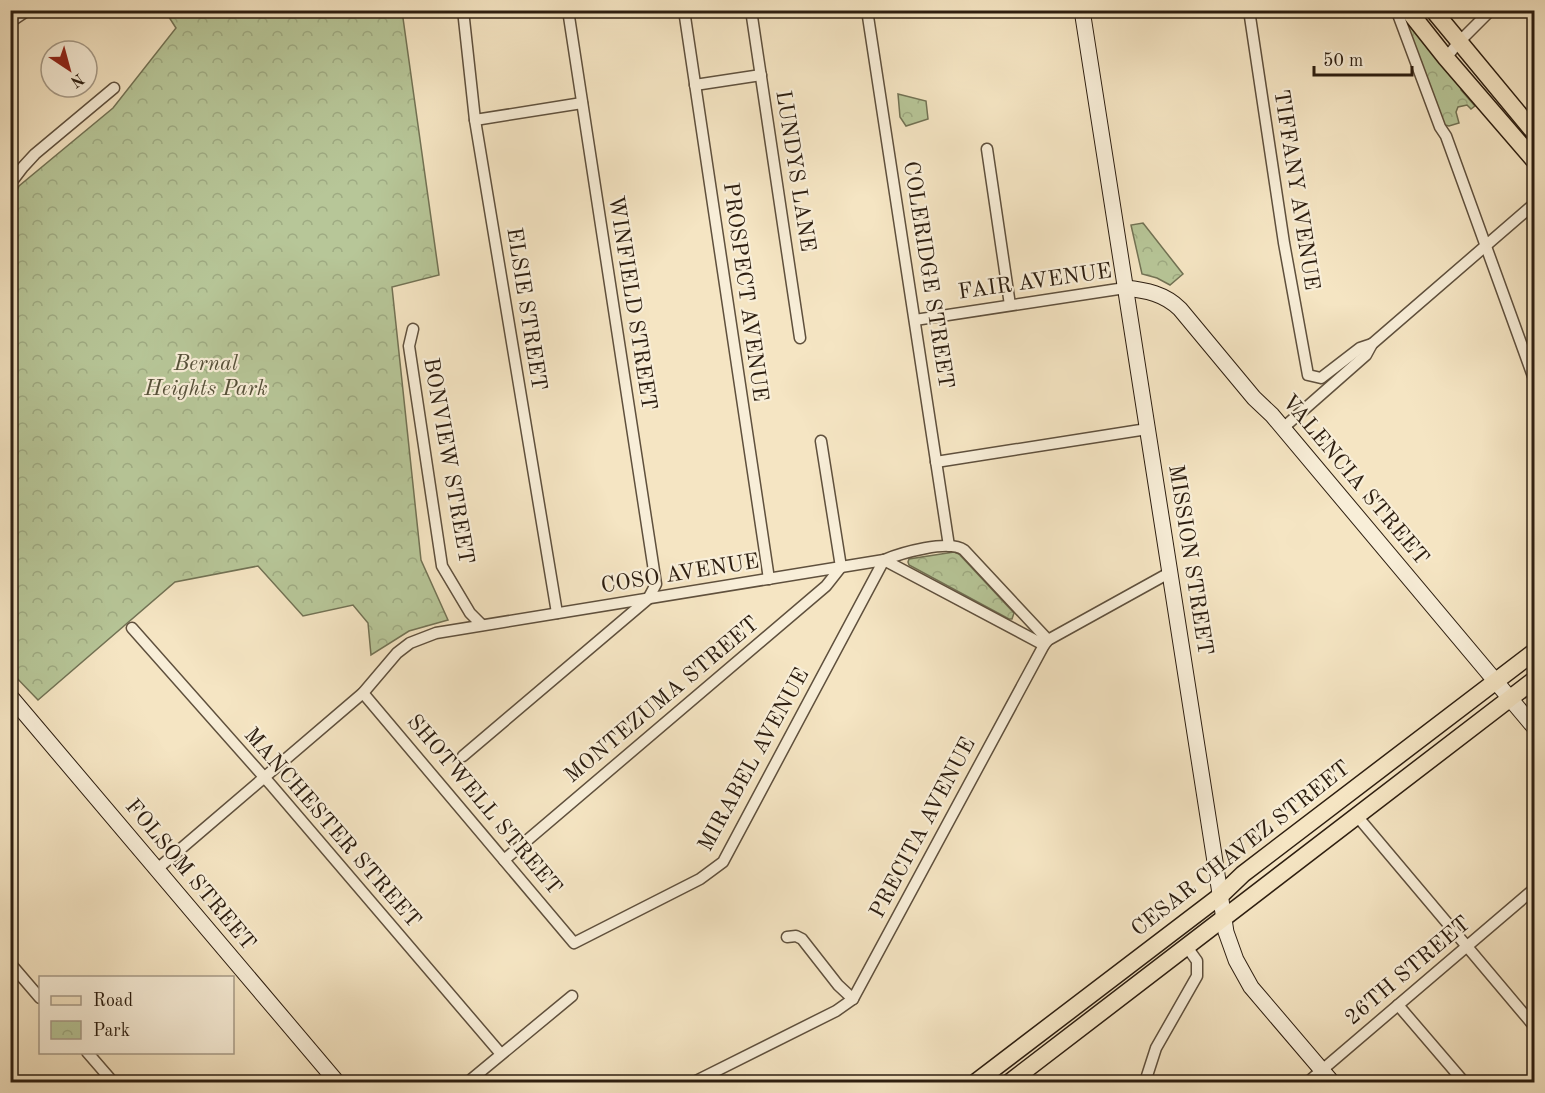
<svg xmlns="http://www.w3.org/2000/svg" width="1545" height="1093" font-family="'Old Standard TT',serif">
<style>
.park{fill:url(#park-crowns);stroke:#727254;stroke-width:1.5}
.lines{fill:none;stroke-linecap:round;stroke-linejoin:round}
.street-casing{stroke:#5f503d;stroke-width:13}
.secondary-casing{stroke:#2d1e10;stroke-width:17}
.primary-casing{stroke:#2d1e10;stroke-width:19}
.street{stroke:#f8eed8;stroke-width:10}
.secondary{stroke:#f8eed8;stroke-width:15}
.primary{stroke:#f5e5c3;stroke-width:16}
.labels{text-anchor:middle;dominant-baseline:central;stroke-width:4.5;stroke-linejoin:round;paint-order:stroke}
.street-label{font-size:22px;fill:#2d1e10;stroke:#f8eed8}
.park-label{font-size:22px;font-style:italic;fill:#565039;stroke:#f8eed8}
</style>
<defs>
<pattern id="park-crowns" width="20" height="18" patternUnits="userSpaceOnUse" patternTransform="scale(1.5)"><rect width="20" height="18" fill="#b7c698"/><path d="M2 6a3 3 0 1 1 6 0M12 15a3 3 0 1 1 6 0" fill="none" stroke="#9eaa82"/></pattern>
</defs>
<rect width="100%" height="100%" fill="#f5e5c3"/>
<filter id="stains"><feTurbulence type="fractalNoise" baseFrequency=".00333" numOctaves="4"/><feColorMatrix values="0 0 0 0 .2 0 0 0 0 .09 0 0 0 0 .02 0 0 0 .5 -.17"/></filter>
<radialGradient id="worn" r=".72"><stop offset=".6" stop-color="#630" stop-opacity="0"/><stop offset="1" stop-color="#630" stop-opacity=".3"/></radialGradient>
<g class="park">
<polygon points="165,11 402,11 439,275 392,287 421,560 448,620 409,631 371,655 368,623 353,605 303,616 258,566 175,582 38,700 11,672 11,204 19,186 113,108 176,28"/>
<polygon points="1403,14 1463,87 1461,90 1475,106 1471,109 1467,105 1458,107 1456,112 1459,123 1449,126 1445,125 1442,121"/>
<polygon points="898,94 926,101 928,119 906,126 900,117"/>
<polygon points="1143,223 1183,274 1170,285 1157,278 1142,274 1131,225"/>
<polygon points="954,552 959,554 1014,613 1012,619 1009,619 909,565 908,562 909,559"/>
</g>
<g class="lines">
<g class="street-casing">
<g id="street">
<polyline points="463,10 475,120 557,613"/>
<polyline points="684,10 769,579"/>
<polyline points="751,10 800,338"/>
<polyline points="867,10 949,546"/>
<polyline points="1249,10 1284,243 1308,375 1321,378 1360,348 1372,344"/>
<polyline points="1399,17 1440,127 1446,136 1534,379"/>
<polyline points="10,22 28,10"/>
<polyline points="1446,58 1458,43 1491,10"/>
<polyline points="695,85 761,75"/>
<polyline points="475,120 582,103"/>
<polyline points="987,149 1010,305"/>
<polyline points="10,184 23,167 35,154 114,88"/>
<polyline points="915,320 1125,288"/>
<polyline points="413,329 409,346 442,566 470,613 482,625"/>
<polyline points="1283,428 1366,355 1372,344 1534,204"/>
<polyline points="936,462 1147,429"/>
<polyline points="884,560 1044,645"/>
<polyline points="132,628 272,786 501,1054"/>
<polyline points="363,693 574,943 700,879 723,862 884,560"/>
<polyline points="463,756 648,599 656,584 568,10"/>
<polyline points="1357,816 1534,1026"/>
<polyline points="504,860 826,586 841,567 821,441"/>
<path d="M 156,870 L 363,693 L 397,653 L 410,643 L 436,633 L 884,560 C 901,553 949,539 964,550 L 1048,640"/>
<polyline points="787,937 796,936 802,939 838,985 853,999"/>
<polyline points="10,963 40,998"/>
<polyline points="1398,1005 1464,1082"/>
<polyline points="87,1052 113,1082"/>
<polyline points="468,1082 572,996"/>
<polyline points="694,1082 836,1011 853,999 1044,645 1048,640 1169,573"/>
<polyline points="1145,1082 1156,1048 1197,976 1197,961 1187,947"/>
<polyline points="1308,1082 1534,889"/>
</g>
</g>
<g class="secondary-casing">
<g id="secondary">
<polyline points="1082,10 1226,932 1236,960 1251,987 1332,1082"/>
<path d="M 1125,288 C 1146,290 1165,294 1180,309 L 1254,398 L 1272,415 L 1534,727"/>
<polyline points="10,696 337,1082"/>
</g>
</g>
<g class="primary-casing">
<g id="primary">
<polyline points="1408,10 1446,58 1534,160"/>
<polyline points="1433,10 1534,132"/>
<polyline points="976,1082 1220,896 1243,874 1534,652"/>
<polyline points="1010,1082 1534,680"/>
</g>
</g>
<use href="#street" class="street"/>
<use href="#secondary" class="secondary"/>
<use href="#primary" class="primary"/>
</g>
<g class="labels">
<g class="street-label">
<text transform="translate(795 171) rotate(81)">LUNDYS LANE</text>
<text transform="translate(1296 190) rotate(81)">TIFFANY AVENUE</text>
<text transform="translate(928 275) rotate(81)">COLERIDGE STREET</text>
<text transform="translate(1035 282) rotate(-8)">FAIR AVENUE</text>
<text transform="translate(745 292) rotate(82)">PROSPECT AVENUE</text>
<text transform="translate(632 303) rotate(81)">WINFIELD STREET</text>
<text transform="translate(526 309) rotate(81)">ELSIE STREET</text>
<text transform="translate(448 461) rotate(80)">BONVIEW STREET</text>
<text transform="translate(1355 480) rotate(50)">VALENCIA STREET</text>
<text transform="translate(1190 560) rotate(81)">MISSION STREET</text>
<text transform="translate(680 574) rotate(-9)">COSO AVENUE</text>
<text transform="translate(662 700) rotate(-40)">MONTEZUMA STREET</text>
<text transform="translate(754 760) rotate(-61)">MIRABEL AVENUE</text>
<text transform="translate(484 805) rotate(50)">SHOTWELL STREET</text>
<text transform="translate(332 828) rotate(49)">MANCHESTER STREET</text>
<text transform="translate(923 828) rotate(-62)">PRECITA AVENUE</text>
<text transform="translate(1241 849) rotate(-38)">CESAR CHAVEZ STREET</text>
<text transform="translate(190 875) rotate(50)">FOLSOM STREET</text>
<text transform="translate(1408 971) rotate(-40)">26TH STREET</text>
</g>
<g class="park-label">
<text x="206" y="364">Bernal<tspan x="206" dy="25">Heights Park</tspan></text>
</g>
</g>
<rect width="1545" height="1093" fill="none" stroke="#f5e5c3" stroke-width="36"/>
<rect x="12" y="12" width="1521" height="1069" fill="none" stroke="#2d1e10" stroke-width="3"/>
<rect x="18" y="18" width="1509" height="1057" fill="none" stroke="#2d1e10" stroke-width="1.5"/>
<rect x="39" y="976" width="195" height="78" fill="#f8eed8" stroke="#a79b88" stroke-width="1.5"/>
<rect x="51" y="996" width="30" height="9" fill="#f5e5c3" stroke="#a79b88" stroke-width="1.5"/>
<text x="93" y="1006" font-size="18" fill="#2d1e10">Road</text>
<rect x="51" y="1021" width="30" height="18" fill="url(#park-crowns)" stroke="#a79b88" stroke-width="1.5"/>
<text x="93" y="1036" font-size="18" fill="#2d1e10">Park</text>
<g transform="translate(69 69) rotate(144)"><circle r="28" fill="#f8eed8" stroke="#a79b88" stroke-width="1.5"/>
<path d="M0-4.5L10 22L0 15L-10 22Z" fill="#8f2418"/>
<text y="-9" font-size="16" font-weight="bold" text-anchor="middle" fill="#2d1e10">N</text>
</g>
<path d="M1314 66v9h98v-9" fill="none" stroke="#2d1e10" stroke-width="3"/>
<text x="1323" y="66" font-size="18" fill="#2d1e10" stroke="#f8eed8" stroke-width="4.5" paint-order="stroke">50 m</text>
<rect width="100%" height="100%" filter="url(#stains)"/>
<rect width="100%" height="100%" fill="url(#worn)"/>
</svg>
